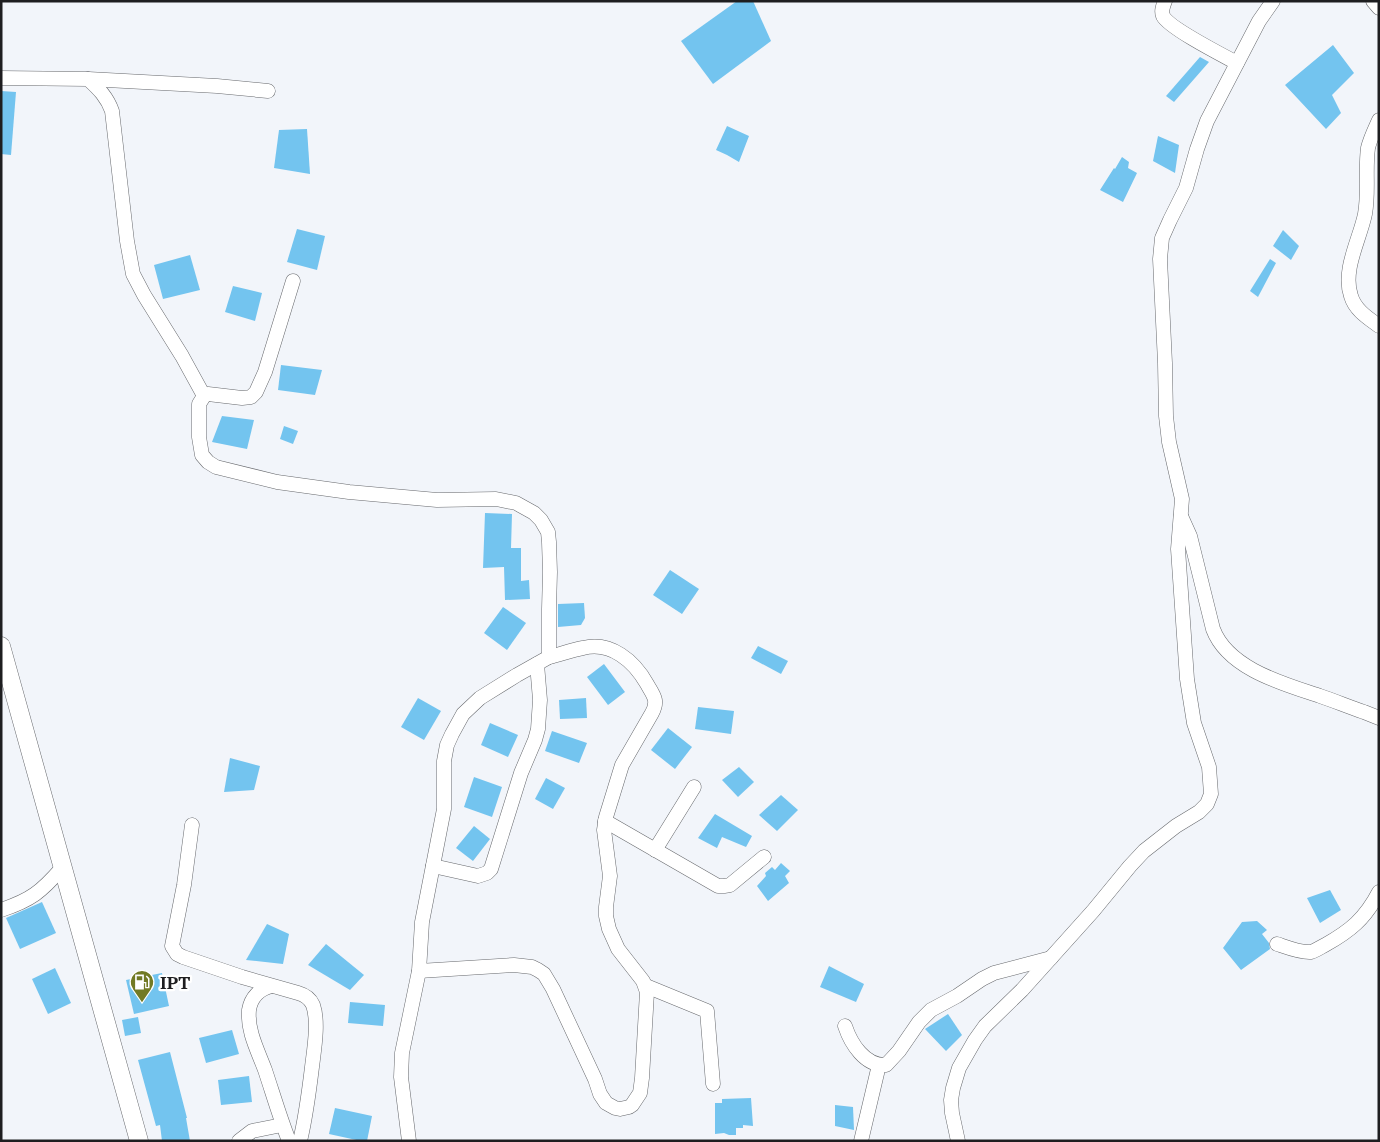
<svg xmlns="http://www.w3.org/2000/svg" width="1380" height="1142" font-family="'PT Serif',serif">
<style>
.building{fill:#73c4ef}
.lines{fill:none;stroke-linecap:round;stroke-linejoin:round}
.minor-casing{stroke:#67696d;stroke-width:15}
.major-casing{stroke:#67696d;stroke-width:19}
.minor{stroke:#fff;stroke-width:14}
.major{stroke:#fff;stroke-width:18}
.labels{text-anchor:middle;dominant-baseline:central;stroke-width:4.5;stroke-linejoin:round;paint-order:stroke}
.poi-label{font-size:18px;font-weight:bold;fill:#1e1e20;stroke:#fff;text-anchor:start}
</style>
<rect width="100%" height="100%" fill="#f2f5fa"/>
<g class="building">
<polygon points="737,1 753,1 771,41 713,84 681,41"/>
<polygon points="1333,45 1354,73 1332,95 1341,113 1326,129 1285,85"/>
<polygon points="1200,57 1209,62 1174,102 1166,96"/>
<polygon points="1,91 16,92 11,155 1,154"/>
<polygon points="727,126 749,136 739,162 727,155 716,150"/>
<polygon points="307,129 310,174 274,168 279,130"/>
<polygon points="1158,136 1179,145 1175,173 1153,161"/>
<polygon points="1122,157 1129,162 1128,168 1137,173 1123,202 1100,190 1114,168 1115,169"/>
<polygon points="297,229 325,236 317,270 287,262"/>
<polygon points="1283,230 1299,246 1291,260 1273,246"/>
<polygon points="190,255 200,290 163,299 154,265"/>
<polygon points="1270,259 1276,263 1258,297 1250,291"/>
<polygon points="233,286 262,293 255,321 225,312"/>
<polygon points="281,365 322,370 315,395 278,390"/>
<polygon points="222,416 254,420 247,449 212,442"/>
<polygon points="284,426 298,431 293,444 280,439"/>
<polygon points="485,513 512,514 511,548 521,548 521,581 529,580 530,599 505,600 504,567 483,568"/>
<polygon points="670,570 699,589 682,614 653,595"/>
<polygon points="584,603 585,618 581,625 558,627 558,604"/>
<polygon points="503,607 526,623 507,650 484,633"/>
<polygon points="758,646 788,661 781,674 751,658"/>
<polygon points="604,664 625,692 608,705 587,677"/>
<polygon points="418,698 441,711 424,740 401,727"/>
<polygon points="586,698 587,718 560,719 559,700"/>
<polygon points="698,707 734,711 731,734 695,729"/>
<polygon points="490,723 518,735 508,757 481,745"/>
<polygon points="668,728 692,747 675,769 651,750"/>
<polygon points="552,731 587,743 579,763 545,751"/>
<polygon points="230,758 260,766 254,790 224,792"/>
<polygon points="739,767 754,782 738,797 722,780"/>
<polygon points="474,777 502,787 492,817 464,807"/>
<polygon points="546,778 565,788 553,809 535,799"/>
<polygon points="781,795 798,810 777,831 759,815"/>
<polygon points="715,814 752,836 746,847 722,837 717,848 698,838"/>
<polygon points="474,826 490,839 473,861 456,848"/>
<polygon points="781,863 790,871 785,876 789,883 768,901 757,886 766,876 765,873 772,867 775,870"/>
<polygon points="1330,890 1341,910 1320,923 1307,898"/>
<polygon points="42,902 56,933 20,949 6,918"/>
<polygon points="1257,921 1267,930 1262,934 1269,943 1270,949 1241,970 1223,948 1242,922"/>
<polygon points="267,924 289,934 283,964 246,960"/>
<polygon points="326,944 364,975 350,990 308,965"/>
<polygon points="829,966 864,984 856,1002 820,987"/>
<polygon points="55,968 71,1003 48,1014 32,979"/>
<polygon points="162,973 169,1006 134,1014 126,980"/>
<polygon points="350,1002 385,1005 383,1026 348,1023"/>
<polygon points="948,1014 962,1035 946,1051 925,1029"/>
<polygon points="138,1017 141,1033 125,1036 122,1020"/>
<polygon points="232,1030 239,1054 206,1063 199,1038"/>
<polygon points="170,1052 187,1118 186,1118 190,1141 162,1141 160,1125 156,1126 138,1060"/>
<polygon points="249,1076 252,1102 221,1105 218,1080"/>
<polygon points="751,1098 753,1126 743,1125 743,1128 736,1128 736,1135 729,1135 724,1133 715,1134 715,1103 722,1103 722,1099"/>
<polygon points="835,1105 853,1107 854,1130 835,1126"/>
<polygon points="335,1108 372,1116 367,1141 361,1141 329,1134"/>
</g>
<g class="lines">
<g class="minor-casing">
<g id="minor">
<path d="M 1165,1 C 1163,6 1161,11 1163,16 C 1169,28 1224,56 1237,63"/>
<polyline points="1373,1 1379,8"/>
<path d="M 1,78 L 88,79 C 99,89 107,97 112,111 L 127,241 L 133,274 L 144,295 L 182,356 L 204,396"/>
<polyline points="88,79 217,86 268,91"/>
<path d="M 1379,120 C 1375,129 1370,139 1368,148 C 1365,170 1369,192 1365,214 C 1360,239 1342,270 1351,296 C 1355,310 1368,318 1379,326"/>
<polyline points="293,281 265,372 256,392 251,397 242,398 208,394 204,396 199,404 199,437 202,455 208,462 216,467 277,482 349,492 437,500 496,499 516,503 534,513 541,520 548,532 549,542 550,572 549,609 549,657 517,675 480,698 463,714 452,734 447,745 444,761 444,809 422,922 419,971 402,1053 401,1077 409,1141"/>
<path d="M 1181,516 L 1190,536 L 1213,629 C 1228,669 1284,684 1320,696 C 1335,701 1349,707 1364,712 L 1379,718"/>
<polyline points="605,821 718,886 724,886 730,885 764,857"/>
<path d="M 192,825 L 184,885 L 172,946 L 177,954 L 183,957 L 242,977 L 298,993 C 305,995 310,998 313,1005 C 319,1022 314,1050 312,1067 C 309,1092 306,1116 300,1141"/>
<polyline points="655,850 694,787"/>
<polyline points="433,866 478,876 487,873 491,869 521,773 535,740 538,729 540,700 537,664"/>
<path d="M 1,910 C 31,900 41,892 62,868"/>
<path d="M 1277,944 C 1286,947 1301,953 1311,952 C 1315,951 1321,947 1325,945 C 1350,931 1365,919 1379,892"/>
<path d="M 419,971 L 514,965 L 532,967 L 538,970 L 544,974 L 553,989 L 595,1079 L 600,1094 L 606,1103 L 615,1108 L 620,1109 L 629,1107 L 632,1105 L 640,1093 L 642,1078 L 647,992 L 643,981 L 618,949 L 609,929 L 606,916 L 606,907 L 610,876 L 604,830 L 606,817 L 622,765 L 652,713 C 659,700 653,695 647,684 C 634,661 611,641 583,648 C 572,650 561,654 549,657"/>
<path d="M 271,986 C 260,989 251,997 249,1010 C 247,1031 258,1051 265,1070 C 273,1094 280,1118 289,1141"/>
<polyline points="646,986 707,1011 713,1084"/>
<path d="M 845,1026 C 851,1044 865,1066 886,1065 L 899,1051 L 919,1022 L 931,1010 L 957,996 L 982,979 L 994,973 L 1051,958"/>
<polyline points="239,1141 252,1131 282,1125"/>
<polyline points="861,1141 879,1065"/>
<polyline points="958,1141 952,1113 951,1100 953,1088 959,1068 975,1040 985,1026 1022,990 1093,911 1130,866 1144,851 1176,826 1199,812 1207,804 1211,794 1209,767 1194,723 1187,679 1178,549 1182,499 1169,442 1166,416 1165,363 1160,259 1162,238 1170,220 1186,188 1197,149 1207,121 1259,21 1273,1"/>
</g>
</g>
<g class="major-casing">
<polyline id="major" points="1,646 139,1141"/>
</g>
<use href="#minor" class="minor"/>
<use href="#major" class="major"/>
</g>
<defs>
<g id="fuel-pin" transform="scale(1.25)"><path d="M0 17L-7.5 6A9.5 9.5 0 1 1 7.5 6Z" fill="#727a24" stroke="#fff"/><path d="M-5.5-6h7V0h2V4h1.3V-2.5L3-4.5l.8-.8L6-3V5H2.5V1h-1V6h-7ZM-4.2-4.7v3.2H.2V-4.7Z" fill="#fff"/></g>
</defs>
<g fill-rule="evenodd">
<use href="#fuel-pin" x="142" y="982"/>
</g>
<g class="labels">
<g class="poi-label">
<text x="160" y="982">IPT</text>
</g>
</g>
<rect width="1380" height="1142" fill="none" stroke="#1e1e20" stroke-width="5"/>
</svg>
